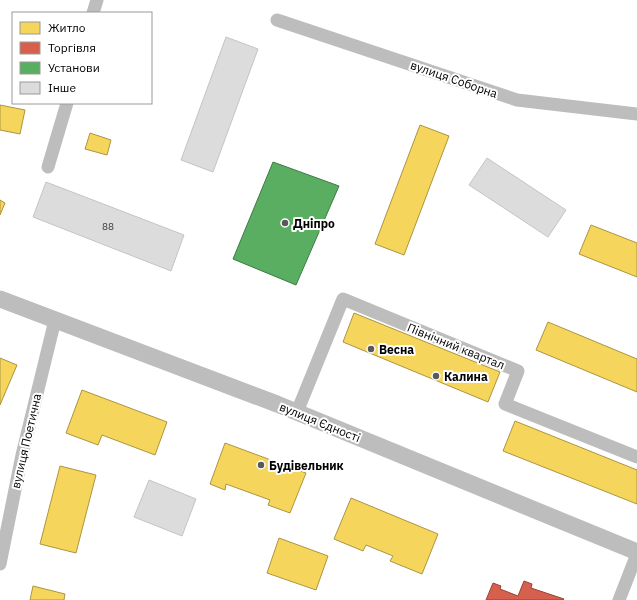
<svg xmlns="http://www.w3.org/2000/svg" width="637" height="600" font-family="'IBM Plex Sans',sans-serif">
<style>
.homes{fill:#f6d55c;stroke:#ac9540}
.shops{fill:#d6604d;stroke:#964336}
.public{fill:#5aae61;stroke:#3f7a44}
.building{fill:#dcdcdc;stroke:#c4c4c4}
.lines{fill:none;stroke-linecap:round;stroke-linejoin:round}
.minor{stroke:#bdbdbd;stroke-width:13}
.tertiary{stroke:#bdbdbd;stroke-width:17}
.poi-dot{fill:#595959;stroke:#fff;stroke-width:1.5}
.labels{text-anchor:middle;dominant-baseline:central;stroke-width:4;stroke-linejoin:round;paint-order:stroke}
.number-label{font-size:10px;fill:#373737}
.street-label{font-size:12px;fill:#000;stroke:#fff}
.poi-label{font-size:12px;font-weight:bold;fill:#000;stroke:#fff;text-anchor:start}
</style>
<rect width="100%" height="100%" fill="#fff"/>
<g class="homes">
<polygon points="0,105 25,110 20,134 0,130"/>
<polygon points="420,125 449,136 404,255 375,244"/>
<polygon points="90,133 111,140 107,155 85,149"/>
<polygon points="0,200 5,203 0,215"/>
<polygon points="591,225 637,243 637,277 579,254"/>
<polygon points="354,313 500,372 488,402 343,342"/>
<polygon points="548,322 637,359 637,392 536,350"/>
<polygon points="0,358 17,365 0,405"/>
<polygon points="82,390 167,422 155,455 102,435 98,445 66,433"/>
<polygon points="515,421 637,470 637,504 503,451"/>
<polygon points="225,443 306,473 290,513 268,505 270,500 226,484 225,490 210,484"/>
<polygon points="60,466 96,475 76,553 40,544"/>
<polygon points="351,498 438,534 422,574 390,561 393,556 366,545 363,551 334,539"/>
<polygon points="279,538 328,556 316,590 267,573"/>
<polygon points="33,586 65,594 64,600 30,600"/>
</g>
<polygon class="shops" points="524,581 532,584 531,588 564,599 563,600 486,600 493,583 501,586 500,589 518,596"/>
<polygon class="public" points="273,162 339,186 296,285 233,259"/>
<g class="building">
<polygon points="226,37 258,49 213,172 181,160"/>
<polygon points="487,158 566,210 548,237 469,185"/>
<polygon points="46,182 184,235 171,271 33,217"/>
<polygon points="149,480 196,499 182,536 134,517"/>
</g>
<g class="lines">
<g class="minor">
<polyline points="93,13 97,0"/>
<polyline points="277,20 517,100 637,114"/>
<polyline points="48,167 67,103"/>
<polyline points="297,412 343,299 518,371 505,404 637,457"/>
<polyline points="0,564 22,455 55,320"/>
<polyline points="619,600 637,554"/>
</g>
<polyline class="tertiary" points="0,299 277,404 637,552"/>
</g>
<g class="poi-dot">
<circle cx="285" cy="223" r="4"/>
<circle cx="371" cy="349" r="4"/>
<circle cx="436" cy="376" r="4"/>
<circle cx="261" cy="465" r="4"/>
</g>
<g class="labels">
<g class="number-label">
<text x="108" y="226">88</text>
</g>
<g class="street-label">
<text transform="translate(454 79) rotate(19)">вулиця Соборна</text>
<text transform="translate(456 346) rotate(22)">Північний квартал</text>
<text transform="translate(320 422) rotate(22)">вулиця Єдності</text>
<text transform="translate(26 441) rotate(-77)">вулиця Поетична</text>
</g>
<g class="poi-label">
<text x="293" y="223">Дніпро</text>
<text x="379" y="349">Весна</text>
<text x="444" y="376">Калина</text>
<text x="269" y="465">Будівельник</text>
</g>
</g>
<rect x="12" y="12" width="140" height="92" fill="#ffffff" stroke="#999999"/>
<rect x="20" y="22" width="20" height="12" fill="#f6d55c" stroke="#999999"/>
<text x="48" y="32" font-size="12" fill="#000000">Житло</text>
<rect x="20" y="42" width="20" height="12" fill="#d6604d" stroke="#999999"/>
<text x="48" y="52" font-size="12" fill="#000000">Торгівля</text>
<rect x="20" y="62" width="20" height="12" fill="#5aae61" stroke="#999999"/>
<text x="48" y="72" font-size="12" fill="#000000">Установи</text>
<rect x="20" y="82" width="20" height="12" fill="#dcdcdc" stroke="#999999"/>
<text x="48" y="92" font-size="12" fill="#000000">Інше</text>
</svg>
